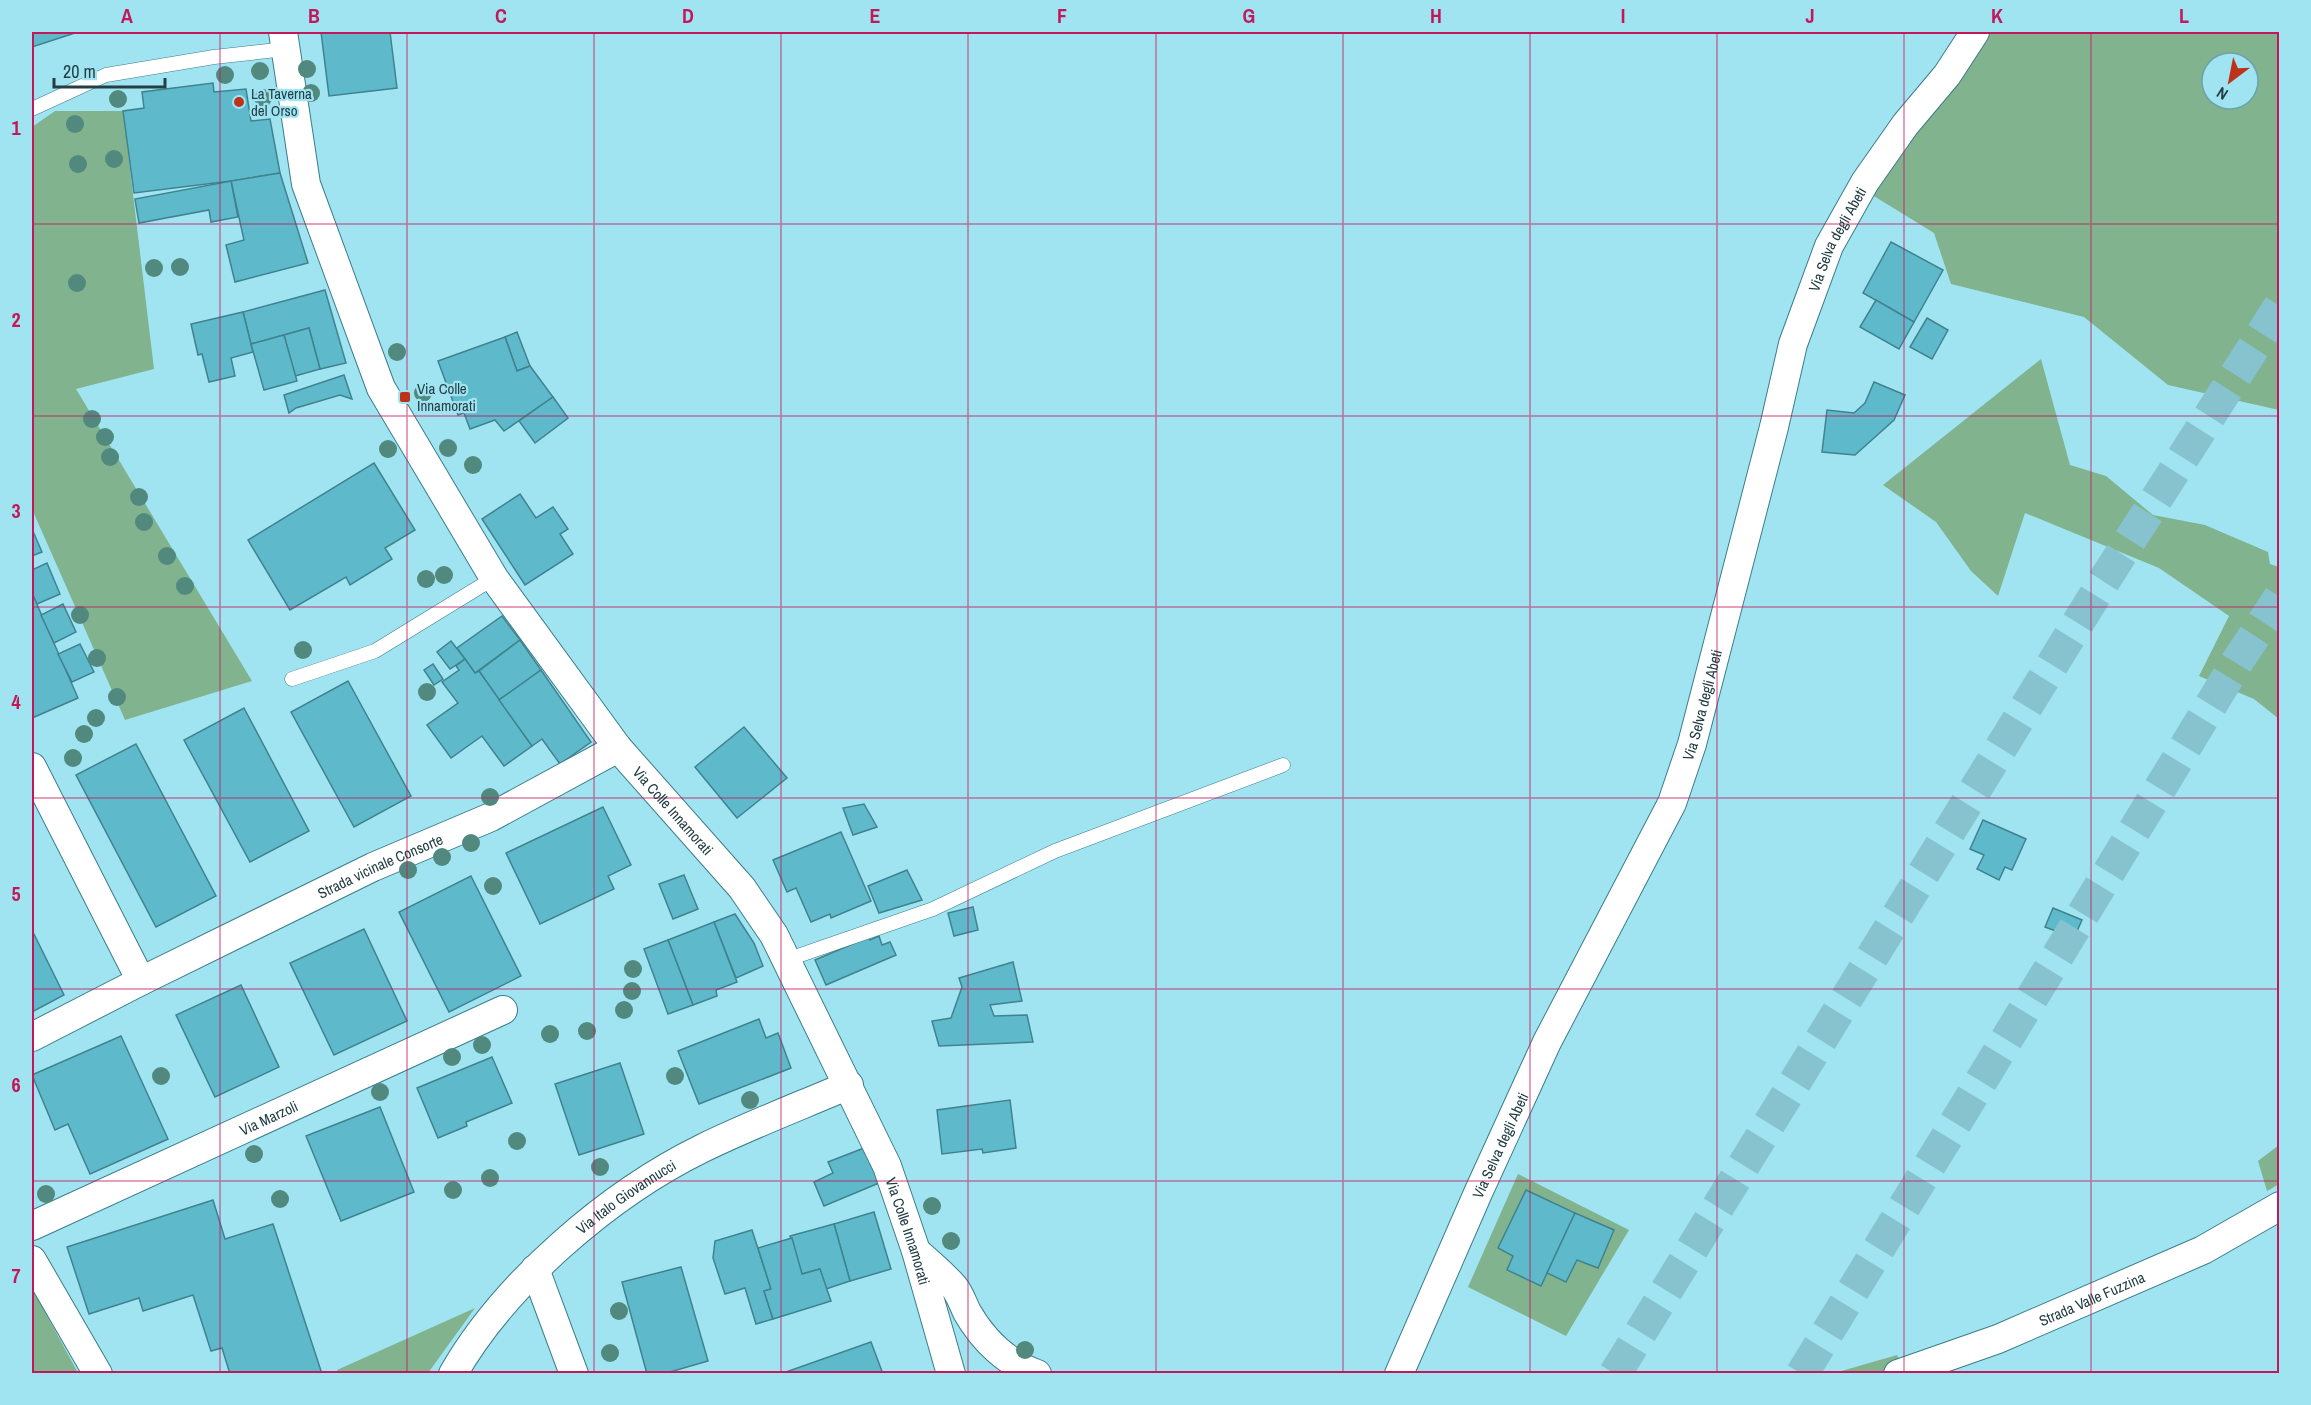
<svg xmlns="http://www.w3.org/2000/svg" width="2311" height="1405" font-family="'Archivo Narrow',sans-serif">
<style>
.green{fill:#81b38e;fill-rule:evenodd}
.building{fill:#5eb9cb;stroke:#40838f;stroke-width:1.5}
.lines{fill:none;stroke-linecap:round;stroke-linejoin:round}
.trunk-tunnel{stroke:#87c3cf;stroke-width:33;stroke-dasharray:33 16;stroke-linecap:butt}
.service-casing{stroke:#3b7d8a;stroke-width:15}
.minor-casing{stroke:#3b7d8a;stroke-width:30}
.service{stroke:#fff;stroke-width:14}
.minor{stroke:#fff;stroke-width:28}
.tree{fill:#51897f}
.grid{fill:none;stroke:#c2185b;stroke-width:1.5;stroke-opacity:0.55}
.poi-dot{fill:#bd321b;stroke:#a0e4f2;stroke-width:2}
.labels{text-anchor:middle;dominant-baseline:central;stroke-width:4.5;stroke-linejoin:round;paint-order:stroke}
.poi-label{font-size:15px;fill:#233f45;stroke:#a0e4f2;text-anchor:start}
.street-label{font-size:15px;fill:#233f45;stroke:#a0e4f2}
.neatline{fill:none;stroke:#c2185b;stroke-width:2}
.grid-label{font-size:20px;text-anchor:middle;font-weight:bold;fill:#c2185b}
</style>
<rect width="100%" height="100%" fill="#a0e4f2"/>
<g class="green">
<path d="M 1979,32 L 2279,32 L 2279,410 L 2168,385 L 2084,317 L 1951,284 L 1934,233 L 1864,190 ZM 2212,63 L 2248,63 L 2248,99 L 2212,99 Z"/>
<polygon points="55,111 123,111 154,369 76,389 252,681 125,720 32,509 32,127"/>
<polygon points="2041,359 2070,465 2106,476 2153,515 2205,525 2268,552 2270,564 2279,567 2279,719 2254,699 2199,676 2229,616 2159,568 2025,513 1998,596 1971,571 1936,522 1883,485"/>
<polygon points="2279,1145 2279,1184 2267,1191 2258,1161"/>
<polygon points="1518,1174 1629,1230 1566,1336 1468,1287"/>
<polygon points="32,1288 78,1373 32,1373"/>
<polygon points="475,1308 428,1373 338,1373 337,1370"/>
<polygon points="1897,1355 1906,1373 1831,1374"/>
</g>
<g class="building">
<polygon points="32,32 78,32 32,47"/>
<polygon points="321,32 390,32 397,88 329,96"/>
<polygon points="213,83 214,92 246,89 251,121 270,119 280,173 231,181 134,193 123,111 144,108 142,92"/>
<polygon points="280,173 308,263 235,282 226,245 244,240 231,181"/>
<polygon points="231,181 238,217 211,222 209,210 139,223 135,199"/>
<polygon points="1891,242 1943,270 1914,322 1863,293"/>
<polygon points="325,290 346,363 320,369 309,328 251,344 243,312"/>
<polygon points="1876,300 1914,322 1899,349 1860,327"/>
<polygon points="243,312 253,352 231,358 235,376 209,382 202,354 198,355 191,324"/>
<polygon points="1927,318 1948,330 1932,359 1910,347"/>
<polygon points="309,328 320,369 295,376 284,335"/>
<polygon points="517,332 530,366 517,371 505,337"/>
<polygon points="284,335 297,381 264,390 251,344"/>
<polygon points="505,337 517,371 530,366 553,397 504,431 495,420 470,429 464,413 458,415 438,361"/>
<polygon points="344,375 352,399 340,395 296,408 289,413 284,395"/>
<polygon points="1874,382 1905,395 1894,420 1855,455 1822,452 1827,410 1854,413 1865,403"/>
<polygon points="553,397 568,418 535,443 519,421"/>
<polygon points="374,463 415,530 385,548 392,559 350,585 346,577 290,610 248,540"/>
<polygon points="520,494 536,518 553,507 568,529 560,534 573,554 525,585 482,519"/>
<polygon points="32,529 42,552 32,556"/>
<polygon points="47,563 60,594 37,604 32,593 32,570"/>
<polygon points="32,593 78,698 32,718"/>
<polygon points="63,604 76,632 54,643 41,615"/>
<polygon points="502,616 520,640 475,673 457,648"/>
<polygon points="520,640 541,670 499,700 479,671"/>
<polygon points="451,641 465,659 450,669 437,652"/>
<polygon points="80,644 94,672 72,682 58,654"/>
<polygon points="465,659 475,673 479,671 532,746 504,766 482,736 451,758 427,725 458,703 442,682 459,670 456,666"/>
<polygon points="433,664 443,679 434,685 424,670"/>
<polygon points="541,670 591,742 560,764 542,739 532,746 499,700"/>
<polygon points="348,681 411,796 354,827 291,712"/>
<polygon points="244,708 309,831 250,862 184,740"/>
<polygon points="744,727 787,778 737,818 695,767"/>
<polygon points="136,744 216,896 156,927 76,775"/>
<polygon points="864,804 877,827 853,835 843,808"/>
<polygon points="603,807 631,865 608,876 614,889 540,924 506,853"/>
<polygon points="1983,820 2026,839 2012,870 2005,867 1999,880 1977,869 1984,855 1970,849"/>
<polygon points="841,832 871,901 831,918 830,914 811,922 796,888 787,892 773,860"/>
<polygon points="907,870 922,900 879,913 868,886"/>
<polygon points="684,875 698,909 673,919 659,884"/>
<polygon points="471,876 521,976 449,1012 399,912"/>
<polygon points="973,907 978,930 954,936 948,913"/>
<polygon points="2053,908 2082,920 2074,938 2045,927"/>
<polygon points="735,914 754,943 763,966 736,978 714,922"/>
<polygon points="714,922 737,982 716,990 717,996 693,1005 668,940"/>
<polygon points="364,929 407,1021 334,1055 290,963"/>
<polygon points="32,930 64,995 32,1012"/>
<polygon points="879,936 882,945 890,942 896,955 826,985 815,960 869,937 870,940"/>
<polygon points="668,940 693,1005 668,1014 644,949"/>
<polygon points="1013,962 1022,1001 990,1005 994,1016 1027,1015 1033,1042 939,1046 932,1021 951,1018 962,987 959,978"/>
<polygon points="241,985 279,1067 215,1097 176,1015"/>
<polygon points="759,1019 766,1038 778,1033 791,1068 699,1104 678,1051"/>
<polygon points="121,1036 168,1139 90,1174 68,1124 55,1130 32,1075"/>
<polygon points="492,1057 512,1103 466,1122 467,1126 438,1138 417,1088"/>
<polygon points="620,1063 644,1134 579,1155 555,1084"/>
<polygon points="1010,1100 1016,1148 983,1153 982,1149 942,1154 937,1110"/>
<polygon points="380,1107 414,1192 341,1221 306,1136"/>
<polygon points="864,1148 879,1183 824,1206 814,1182 833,1173 828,1162"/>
<polygon points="1526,1190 1575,1213 1541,1286 1507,1270 1513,1256 1498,1248"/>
<polygon points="213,1200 225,1239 273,1224 322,1374 230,1374 222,1348 211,1351 193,1295 143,1311 139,1298 89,1314 67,1247"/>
<polygon points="874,1212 891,1269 850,1281 834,1224"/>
<polygon points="1575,1213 1614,1230 1598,1268 1577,1260 1566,1282 1547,1273"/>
<polygon points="834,1224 850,1281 826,1289 820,1269 802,1274 790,1236"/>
<polygon points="752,1230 771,1289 764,1291 773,1319 756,1324 745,1288 725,1294 713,1258 715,1241"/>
<polygon points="792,1238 802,1274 820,1269 831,1301 773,1319 764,1291 771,1289 758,1248"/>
<polygon points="681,1267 708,1361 663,1374 647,1374 622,1282"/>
<polygon points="871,1342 883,1374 783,1374 783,1373"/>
</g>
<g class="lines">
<g class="trunk-tunnel">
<polyline points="1615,1374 2100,587 2280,306"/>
<polyline points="1802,1374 2239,659 2280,597"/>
</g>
<g class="service-casing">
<g id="service">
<polyline points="32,109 106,75 214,57 286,49"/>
<polyline points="292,679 375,651 494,578"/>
<polyline points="786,960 933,909 1055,851 1283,765"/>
</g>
</g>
<g class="minor-casing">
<g id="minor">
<path id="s1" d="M 283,32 L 306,184 L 381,388 L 494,578 L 618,748 L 742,888 L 774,935 L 887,1166 L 916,1251 L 951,1374"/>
<polyline points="32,767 141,981"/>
<path id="s2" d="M 32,1037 L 141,981 L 373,867 L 491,817 L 618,748"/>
<path id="s3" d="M 32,1226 L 503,1010"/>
<path d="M 916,1251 C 929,1263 943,1274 954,1287 C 960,1294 963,1304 967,1312 C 983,1340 1007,1363 1037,1374"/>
<polyline points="32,1260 98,1374"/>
<polyline points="535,1269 574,1374"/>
<path id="s4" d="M 453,1374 C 505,1283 609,1194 703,1148 C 750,1125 800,1106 849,1085"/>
<path id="s5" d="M 1399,1374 L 1478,1193 L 1547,1042 L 1672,803 L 1692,744 L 1774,427 L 1793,344 L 1829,246 L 1865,182 L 1905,125 L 1947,75 L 1975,32"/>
<path id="s6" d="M 1898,1374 L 1998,1339 L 2203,1250 L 2280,1206"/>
</g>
</g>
<use href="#service" class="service"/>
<use href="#minor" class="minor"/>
</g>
<g class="tree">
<circle cx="307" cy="69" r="9"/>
<circle cx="260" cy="71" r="9"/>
<circle cx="225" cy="75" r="9"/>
<circle cx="311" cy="93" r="9"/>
<circle cx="263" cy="98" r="9"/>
<circle cx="118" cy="99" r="9"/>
<circle cx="75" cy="124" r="9"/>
<circle cx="114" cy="159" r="9"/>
<circle cx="78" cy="164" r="9"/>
<circle cx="180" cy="267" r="9"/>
<circle cx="154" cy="268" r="9"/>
<circle cx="77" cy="283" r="9"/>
<circle cx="397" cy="352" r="9"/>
<circle cx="423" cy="393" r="9"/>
<circle cx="92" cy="419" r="9"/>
<circle cx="105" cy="437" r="9"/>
<circle cx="448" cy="448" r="9"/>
<circle cx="388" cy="449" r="9"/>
<circle cx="110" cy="457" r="9"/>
<circle cx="473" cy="465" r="9"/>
<circle cx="139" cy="497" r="9"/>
<circle cx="144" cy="522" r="9"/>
<circle cx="167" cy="556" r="9"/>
<circle cx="444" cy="575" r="9"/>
<circle cx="426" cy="579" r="9"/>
<circle cx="185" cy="586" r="9"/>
<circle cx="80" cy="615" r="9"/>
<circle cx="303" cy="650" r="9"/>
<circle cx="97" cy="658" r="9"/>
<circle cx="427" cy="692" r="9"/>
<circle cx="117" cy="697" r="9"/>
<circle cx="96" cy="718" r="9"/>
<circle cx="84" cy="734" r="9"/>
<circle cx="73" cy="758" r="9"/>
<circle cx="490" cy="797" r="9"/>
<circle cx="471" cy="843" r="9"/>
<circle cx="442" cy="857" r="9"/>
<circle cx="408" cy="870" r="9"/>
<circle cx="493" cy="886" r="9"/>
<circle cx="633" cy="969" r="9"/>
<circle cx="632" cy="991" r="9"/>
<circle cx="624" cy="1010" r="9"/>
<circle cx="587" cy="1031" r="9"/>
<circle cx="550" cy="1034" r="9"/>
<circle cx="482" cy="1045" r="9"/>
<circle cx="452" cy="1057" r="9"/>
<circle cx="161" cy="1076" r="9"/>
<circle cx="675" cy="1076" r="9"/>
<circle cx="380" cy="1092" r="9"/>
<circle cx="750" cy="1100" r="9"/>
<circle cx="517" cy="1141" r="9"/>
<circle cx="254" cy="1154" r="9"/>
<circle cx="600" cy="1167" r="9"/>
<circle cx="490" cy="1178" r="9"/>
<circle cx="453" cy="1190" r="9"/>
<circle cx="46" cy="1194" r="9"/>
<circle cx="280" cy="1199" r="9"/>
<circle cx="932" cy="1206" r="9"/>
<circle cx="951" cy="1241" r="9"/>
<circle cx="619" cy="1311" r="9"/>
<circle cx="1025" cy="1350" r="9"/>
<circle cx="610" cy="1353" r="9"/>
</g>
<path class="grid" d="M 220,32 L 220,1374M 407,32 L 407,1374M 594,32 L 594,1374M 781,32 L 781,1374M 968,32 L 968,1374M 1156,32 L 1156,1374M 1343,32 L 1343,1374M 1530,32 L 1530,1374M 1717,32 L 1717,1374M 1904,32 L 1904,1374M 2091,32 L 2091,1374M 32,224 L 2280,224M 32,416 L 2280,416M 32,607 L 2280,607M 32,798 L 2280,798M 32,989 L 2280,989M 32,1181 L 2280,1181"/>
<g class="poi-dot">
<circle cx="239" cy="102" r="6"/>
<rect x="399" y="391" width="12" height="12" rx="3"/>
</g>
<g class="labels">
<g class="poi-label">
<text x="251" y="93">La Taverna<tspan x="251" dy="17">del Orso</tspan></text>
<text x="417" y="388">Via Colle<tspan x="417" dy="17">Innamorati</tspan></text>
</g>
<g class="street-label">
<text stroke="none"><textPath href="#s5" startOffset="1222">Via Selva degli Abeti</textPath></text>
<text stroke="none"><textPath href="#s5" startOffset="736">Via Selva degli Abeti</textPath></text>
<text stroke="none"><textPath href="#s1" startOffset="886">Via Colle Innamorati</textPath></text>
<text stroke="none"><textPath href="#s2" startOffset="388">Strada vicinale Consorte</textPath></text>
<text stroke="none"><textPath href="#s3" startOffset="260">Via Marzoli</textPath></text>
<text stroke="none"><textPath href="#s5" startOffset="250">Via Selva degli Abeti</textPath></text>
<text stroke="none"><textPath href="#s4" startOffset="250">Via Italo Giovannucci</textPath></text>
<text stroke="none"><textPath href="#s1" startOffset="1372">Via Colle Innamorati</textPath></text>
<text stroke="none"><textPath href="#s6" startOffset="208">Strada Valle Fuzzina</textPath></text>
</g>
</g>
<rect width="2311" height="1405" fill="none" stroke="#a0e4f2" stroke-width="66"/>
<g transform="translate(2230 81) rotate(212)"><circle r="28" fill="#a0e4f2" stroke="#6ea2ad" stroke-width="1.5"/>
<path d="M0-4.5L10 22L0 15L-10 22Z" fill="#bd321b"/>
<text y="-9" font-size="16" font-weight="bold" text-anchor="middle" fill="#233f45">N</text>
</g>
<path d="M54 78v9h111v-9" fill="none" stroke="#233f45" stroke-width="3"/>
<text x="63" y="78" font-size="18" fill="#233f45" stroke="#a0e4f2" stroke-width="4.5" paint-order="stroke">20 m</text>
<rect x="33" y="33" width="2245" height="1339" class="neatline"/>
<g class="grid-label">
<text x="127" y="23">A</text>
<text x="314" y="23">B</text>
<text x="501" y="23">C</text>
<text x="688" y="23">D</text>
<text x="875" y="23">E</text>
<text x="1062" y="23">F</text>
<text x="1249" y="23">G</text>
<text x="1436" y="23">H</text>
<text x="1623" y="23">I</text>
<text x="1810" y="23">J</text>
<text x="1997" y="23">K</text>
<text x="2184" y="23">L</text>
<text x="16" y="135">1</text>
<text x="16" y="327">2</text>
<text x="16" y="518">3</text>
<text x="16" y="709">4</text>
<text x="16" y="901">5</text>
<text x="16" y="1092">6</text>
<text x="16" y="1283">7</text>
</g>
</svg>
